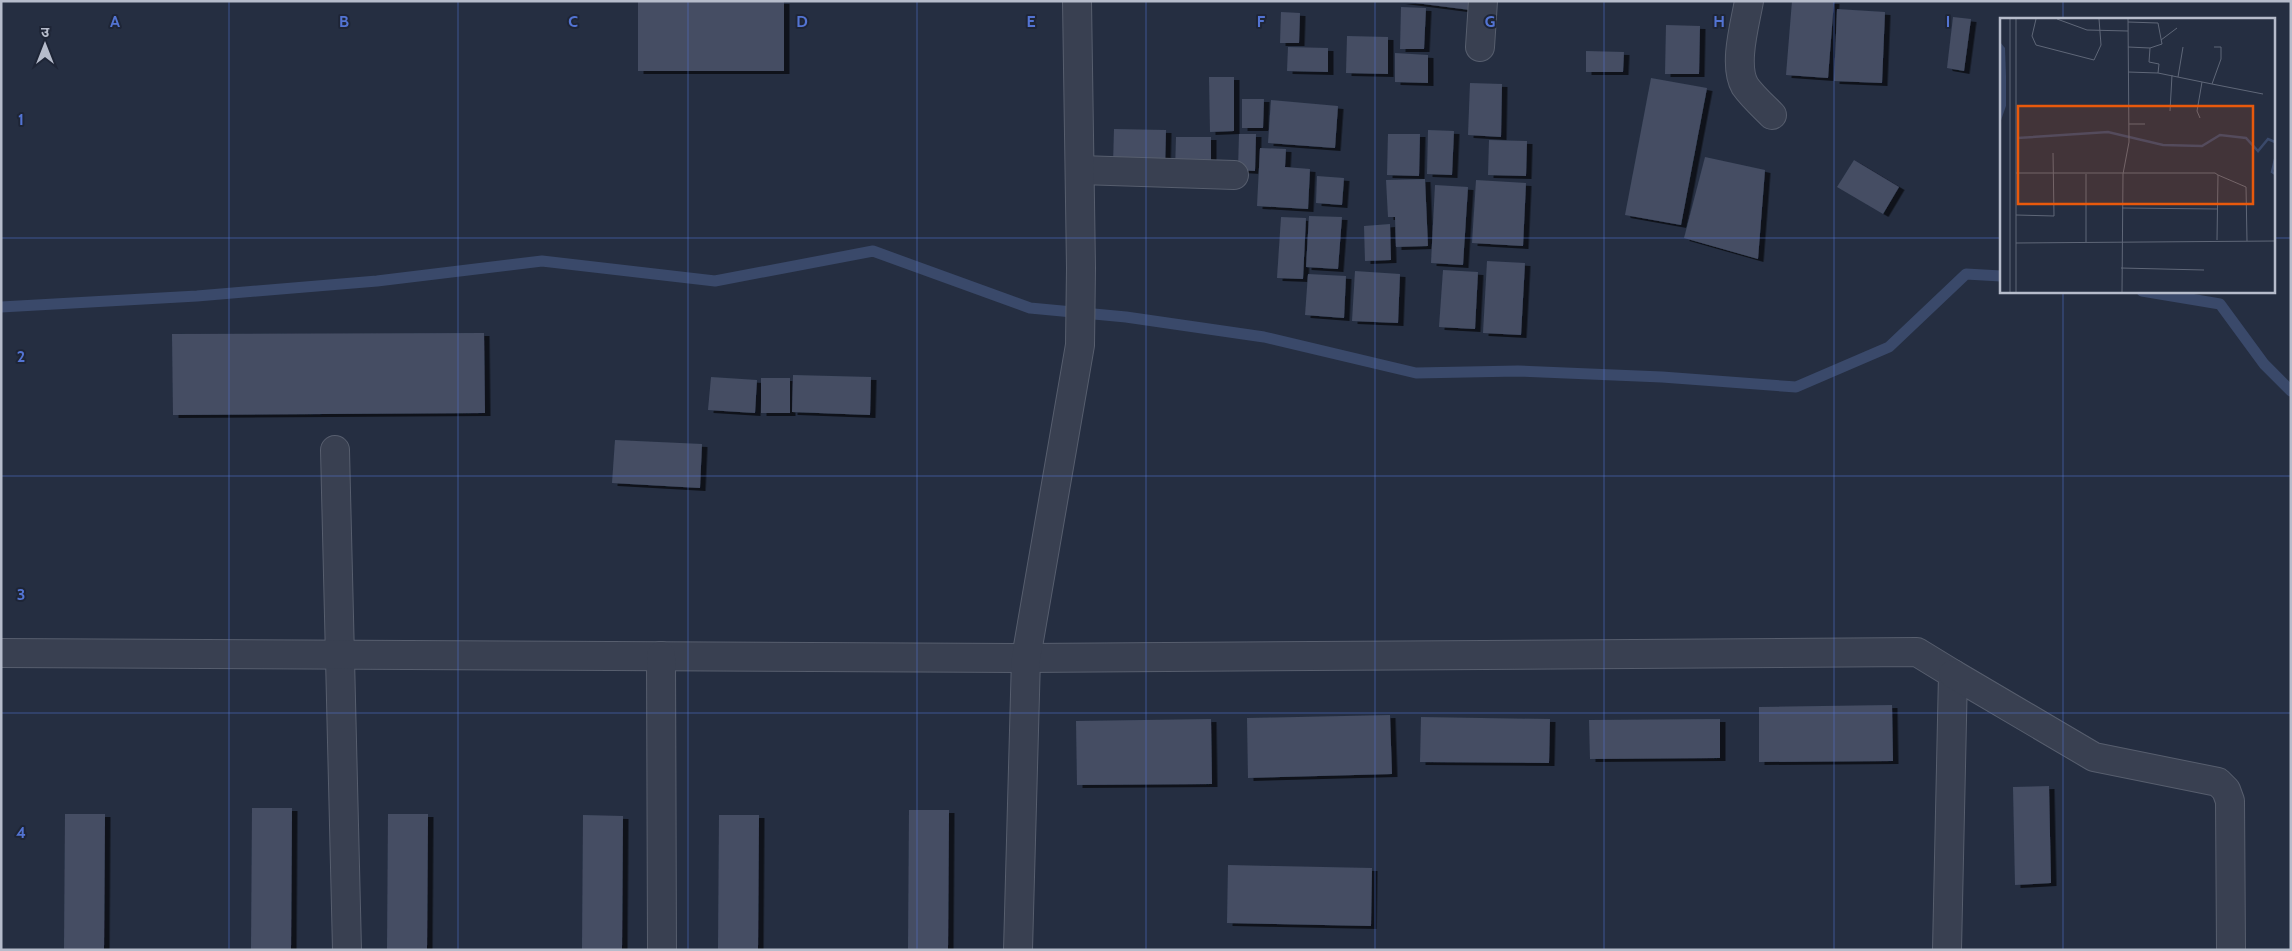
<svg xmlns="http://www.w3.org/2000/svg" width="2292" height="951" font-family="Cabin,'Noto Sans Devanagari',sans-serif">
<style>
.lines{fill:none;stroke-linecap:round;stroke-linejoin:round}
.stream{stroke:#3a496a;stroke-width:11}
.building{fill:#444d63;filter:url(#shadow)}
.street-casing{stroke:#575e6e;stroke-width:30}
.street{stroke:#394051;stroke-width:28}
.grid{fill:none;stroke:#5374d3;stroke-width:1;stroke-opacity:0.55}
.inset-river{fill:none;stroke:#3a496a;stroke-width:2.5}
.inset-road{fill:none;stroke:#5f6778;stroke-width:1}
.view{fill:#e8590c;fill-opacity:0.15;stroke:#e8590c;stroke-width:2.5}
.inset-edge{fill:none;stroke:#b6bccb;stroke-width:2.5}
.grid-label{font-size:16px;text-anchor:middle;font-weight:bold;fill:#5374d3;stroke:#1e2536;stroke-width:4;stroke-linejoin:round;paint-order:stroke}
</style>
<defs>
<filter id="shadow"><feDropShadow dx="5.5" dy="3" stdDeviation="0" flood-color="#0009"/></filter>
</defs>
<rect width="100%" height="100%" fill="#252e41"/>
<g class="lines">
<g class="stream">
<polyline points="2142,291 2220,304 2264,364 2291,391"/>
<polyline points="1,307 197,296 377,281 542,261 715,281 873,251 1030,308 1126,317 1264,337 1416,373 1518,371 1662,377 1796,387 1889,347 1966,274 2001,276"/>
</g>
</g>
<g class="building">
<rect x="638" y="1" width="146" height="70"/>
<polygon points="1400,1 1470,1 1470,10"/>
<polygon points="1792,1 1834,1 1828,78 1786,75"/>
<polygon points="1401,7 1426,8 1424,49 1400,49"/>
<polygon points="1837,9 1885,12 1882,83 1834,81"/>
<polygon points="1281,12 1300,13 1299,43 1280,43"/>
<polygon points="1953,17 1971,19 1964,71 1947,68"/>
<polygon points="1666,25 1700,26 1699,74 1665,74"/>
<polygon points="1347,36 1388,37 1388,74 1346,73"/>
<polygon points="1288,47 1328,48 1328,72 1287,71"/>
<polygon points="1586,51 1624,52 1623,72 1586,72"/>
<polygon points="1395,53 1428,55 1428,83 1395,82"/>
<polygon points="1209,77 1234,77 1234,131 1210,132"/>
<polygon points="1651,78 1707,88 1681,225 1625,215"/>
<polygon points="1470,83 1502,84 1501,137 1468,135"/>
<polygon points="1242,99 1264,99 1263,128 1242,128"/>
<polygon points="1271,100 1338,106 1335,148 1268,143"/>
<polygon points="1114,129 1166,130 1165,167 1113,165"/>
<polygon points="1428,130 1454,131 1452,175 1427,174"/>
<polygon points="1239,134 1256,134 1255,171 1238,170"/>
<polygon points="1388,134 1420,134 1419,176 1387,175"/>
<polygon points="1176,137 1211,137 1211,173 1175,172"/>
<polygon points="1489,140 1527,141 1526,176 1488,175"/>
<polygon points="1260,148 1286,149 1285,167 1310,169 1308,209 1257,206"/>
<polygon points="1705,157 1765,170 1758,259 1684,238"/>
<polygon points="1854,160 1899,187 1883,214 1837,187"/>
<polygon points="1317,176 1344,178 1342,205 1316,203"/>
<polygon points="1425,179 1428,246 1396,247 1395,217 1388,217 1386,180"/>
<polygon points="1476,180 1526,183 1523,246 1472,243"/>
<polygon points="1435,185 1468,187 1463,265 1431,263"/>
<polygon points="1309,216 1342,217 1338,269 1306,267"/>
<polygon points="1281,217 1306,218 1303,279 1277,278"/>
<polygon points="1390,224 1391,260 1365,261 1364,226"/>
<polygon points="1487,261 1525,263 1521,335 1483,333"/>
<polygon points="1443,270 1478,272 1475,329 1439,327"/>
<polygon points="1355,271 1400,274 1398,323 1352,321"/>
<polygon points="1308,274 1346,276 1344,318 1305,315"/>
<polygon points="484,333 485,413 173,415 172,334"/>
<polygon points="793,375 871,377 870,415 792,412"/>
<polygon points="711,377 757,380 755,413 708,410"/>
<rect x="761" y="378" width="29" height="35"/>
<polygon points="615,440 702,444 700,488 612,483"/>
<polygon points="1892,705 1893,761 1759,762 1759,707"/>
<polygon points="1390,715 1392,774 1248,778 1247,718"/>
<polygon points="1421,717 1550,719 1549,763 1420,762"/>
<polygon points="1211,719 1212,784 1077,785 1076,721"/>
<polygon points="1720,719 1720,758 1590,759 1589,720"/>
<polygon points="2049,786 2051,883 2015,885 2013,787"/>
<polygon points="252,808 292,808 291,950 251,950"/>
<polygon points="909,810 949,810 948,950 908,950"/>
<polygon points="65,814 105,814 104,950 64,950"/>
<polygon points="388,814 428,814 427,950 387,950"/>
<polygon points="583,815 623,816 622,950 582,950"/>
<polygon points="719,815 759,815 758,950 718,950"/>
<polygon points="1228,865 1372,868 1371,926 1227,923"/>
</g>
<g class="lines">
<g class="street-casing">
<g id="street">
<path d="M 1749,1 C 1745,24 1733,65 1745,86 C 1752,96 1763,106 1772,115"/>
<polyline points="1480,47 1483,1"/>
<polyline points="1080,170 1234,175"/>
<polyline points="335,450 347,950"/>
<polyline points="1,653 1026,658 1917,652 1953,674 1947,950"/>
<polyline points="661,656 662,950"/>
<polyline points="1953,674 2094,757 2218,782 2226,790 2230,801 2231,950"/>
<polyline points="1018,950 1026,658 1080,345 1081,268 1077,1"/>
</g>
</g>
<use href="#street" class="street"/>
</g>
<path class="grid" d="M 229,1 L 229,950M 458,1 L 458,950M 688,1 L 688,950M 917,1 L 917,950M 1146,1 L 1146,950M 1375,1 L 1375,950M 1604,1 L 1604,950M 1834,1 L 1834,950M 2063,1 L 2063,19M 1,238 L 2001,238M 2273,238 L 2291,238M 2063,291 L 2063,950M 1,476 L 2291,476M 1,713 L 2291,713"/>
<g transform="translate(2000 18)">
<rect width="275" height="275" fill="#252e41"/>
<path d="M 0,24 L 5,30 L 6,58 L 6,88 L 0,105 Z" fill="#3a496a"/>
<path class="inset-river" d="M 17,120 L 108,114 L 163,127 L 202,128 L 220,117 L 246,120 L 258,133 L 268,121 L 275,124M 275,141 L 272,154 L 275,156"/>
<path class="inset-road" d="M 36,1 L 32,18 L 36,27 L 94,42 L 101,27 L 99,1M 57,1 L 87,12 L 128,13M 161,22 L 177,10M 128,29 L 150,30 L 162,26 L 158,5 L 128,4M 150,30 L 149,44 L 159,46 L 158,55M 128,54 L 158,55 L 212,66 L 221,41 L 221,29 L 214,29M 178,59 L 183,29M 212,66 L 263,76M 170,93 L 172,57M 200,100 L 197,93 L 202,64M 129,106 L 145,106M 16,155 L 215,155 L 218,157 L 217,222M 86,156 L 86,224M 218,157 L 246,169 L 247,223M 122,190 L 218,191M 16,197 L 54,198 L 53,135M 16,225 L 275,223M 121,250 L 204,252M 10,274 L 10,1M 16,274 L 16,1M 122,274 L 123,156 L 129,124 L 128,1"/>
<path class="view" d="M 18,88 L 253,88 L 253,186 L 18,186 Z"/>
<rect width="275" height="275" class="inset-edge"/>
</g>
<g class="grid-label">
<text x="115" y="27">A</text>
<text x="344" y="27">B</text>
<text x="573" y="27">C</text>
<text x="802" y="27">D</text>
<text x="1031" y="27">E</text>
<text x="1261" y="27">F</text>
<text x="1490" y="27">G</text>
<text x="1719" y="27">H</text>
<text x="1948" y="27">I</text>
<text x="21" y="125">1</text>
<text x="21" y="362">2</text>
<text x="21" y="600">3</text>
<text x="21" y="838">4</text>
</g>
<rect width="2292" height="951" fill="none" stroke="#b6bccb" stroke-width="5"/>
<g transform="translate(45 45)" stroke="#1e2536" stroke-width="4" paint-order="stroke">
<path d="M0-4L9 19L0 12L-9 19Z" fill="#b6bccb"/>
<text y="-8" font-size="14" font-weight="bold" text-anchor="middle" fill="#b6bccb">उ</text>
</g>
</svg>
